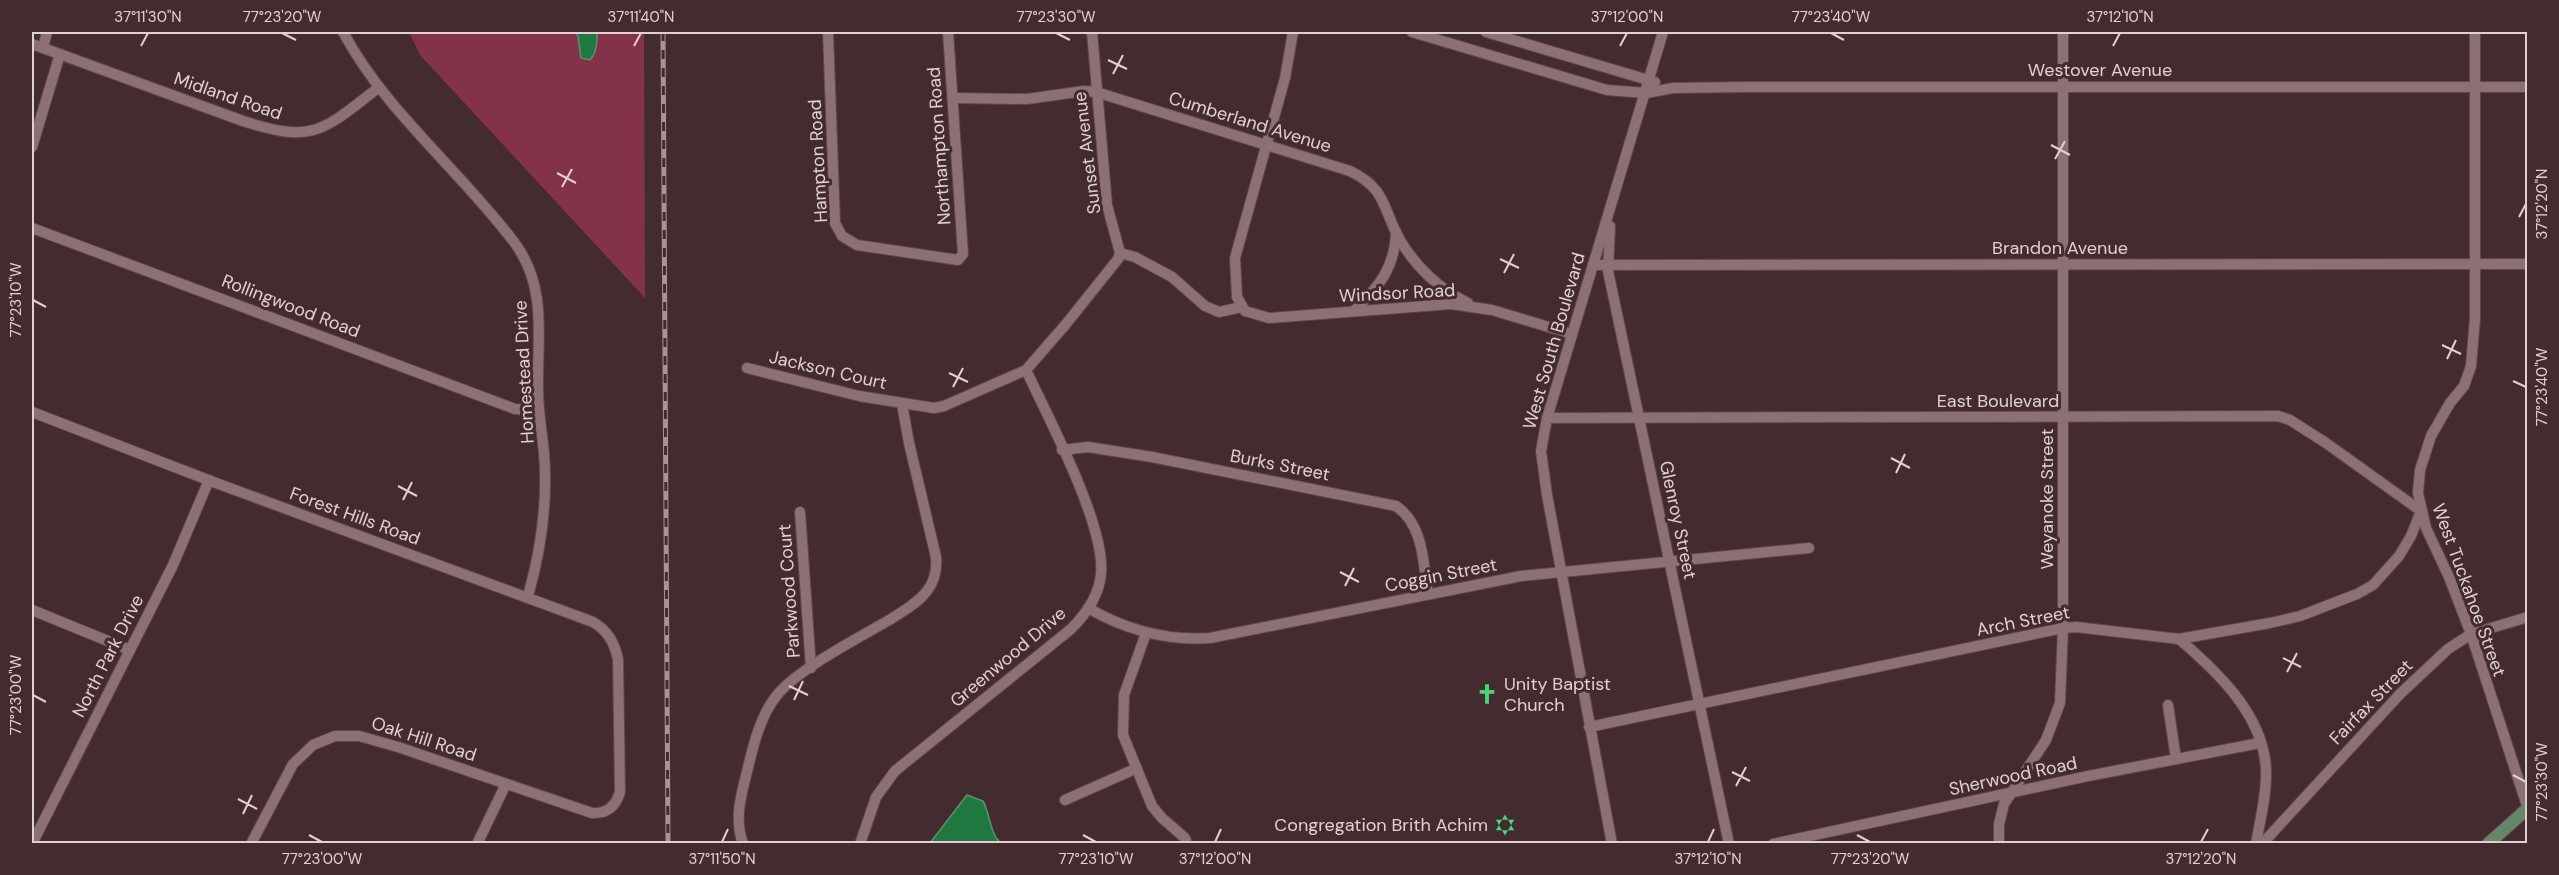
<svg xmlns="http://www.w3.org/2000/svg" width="2559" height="875" font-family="'DM Sans',sans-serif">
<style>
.green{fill:#83324a}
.water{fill:#1f783f;stroke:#59926b;stroke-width:1.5}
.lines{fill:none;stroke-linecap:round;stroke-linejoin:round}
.minor-casing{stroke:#5d484c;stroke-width:12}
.major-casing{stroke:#5d484c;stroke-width:14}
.minor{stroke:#8d7076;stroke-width:10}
.major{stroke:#668669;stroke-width:12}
.rail-casing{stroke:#a89498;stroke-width:5}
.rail{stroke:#442b30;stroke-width:3;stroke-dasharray:9;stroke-linecap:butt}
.ticks{fill:none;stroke:#e1d0d3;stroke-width:2}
.labels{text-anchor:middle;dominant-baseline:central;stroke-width:6;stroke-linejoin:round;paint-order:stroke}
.street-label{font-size:18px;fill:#e1d0d3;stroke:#442b30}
.poi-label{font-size:18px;fill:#e1d0d3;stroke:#442b30;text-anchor:start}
.neatline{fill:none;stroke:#e1d0d3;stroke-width:2}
.ticks-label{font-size:15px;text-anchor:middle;fill:#e1d0d3}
</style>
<rect width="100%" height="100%" fill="#442b30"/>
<polygon class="green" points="409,32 644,32 645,298 420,55"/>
<g class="water">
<path d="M 575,32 L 597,32 C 597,42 597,52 590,60 L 581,58 L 578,36 Z"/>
<path d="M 967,795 L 983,801 C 990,813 990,835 1001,843 L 930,843 Z"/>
</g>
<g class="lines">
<g class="minor-casing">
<g id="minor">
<path d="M 343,32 C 386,112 459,169 514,242 C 548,287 537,338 538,390 C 538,411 542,432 544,453 C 548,502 541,550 528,596"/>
<polyline points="828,32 835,223 842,236 857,245 958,260 963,254 948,32"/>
<polyline points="1293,32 1285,78 1235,258 1237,297 1245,311 1269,318 1451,304 1492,310 1572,334"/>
<polyline points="1412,32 1607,90 1646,93 1673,88 1746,87 2528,87"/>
<polyline points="1486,32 1655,82"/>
<polyline points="2475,32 2475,318 2471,366 2464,386 2450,403 2431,436 2420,470 2418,493 2426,528 2449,577 2471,634 2528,809"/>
<path d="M 32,44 L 243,121 C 314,144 322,131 378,88"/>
<polyline points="43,48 47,32"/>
<path d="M 953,98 L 1027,99 L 1084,91 L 1096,92 L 1350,171 C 1387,189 1382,208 1400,240 C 1416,267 1440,290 1468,303"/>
<polyline points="32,147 60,54"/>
<polyline points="1610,226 1608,271 1729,844"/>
<polyline points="32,228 515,409 539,411"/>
<polyline points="1120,253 1135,257 1172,277 1205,306 1219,312 1242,307"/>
<polyline points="1593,265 2528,264"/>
<path d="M 1354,311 C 1378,288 1395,268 1396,232"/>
<polyline points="747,368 859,396 934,408 944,406 1026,370 1066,324 1118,259 1120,253 1107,205 1092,32"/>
<path d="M 32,412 L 216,483 L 593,622 C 608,631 614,642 618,659 L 620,792 C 616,806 607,814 592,813 L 398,747 L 359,736 L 335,736 L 313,745 L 293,764 L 251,844"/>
<polyline points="1547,418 2278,416 2290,420 2326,443 2421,511 2411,536 2399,556 2373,585 2357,594 2300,616 2270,623 2179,639 2076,627 2063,628 1589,727"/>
<path d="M 1062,450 L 1088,447 L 1152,457 L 1396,506 C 1424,525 1423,563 1428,594"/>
<polyline points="800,512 811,668"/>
<path d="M 1088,608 C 1126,630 1166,641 1210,638 L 1521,576 L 1809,548"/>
<polyline points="32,610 130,650"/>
<polyline points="1146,633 1124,695 1123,735 1152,806 1162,818 1185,838 1187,844"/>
<path d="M 2179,639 C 2218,672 2264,716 2266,770 C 2267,794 2260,820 2256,844"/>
<polyline points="2168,705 2176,759"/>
<polyline points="1065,800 1135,769"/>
<polyline points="32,844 173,565 209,480"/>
<polyline points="477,844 506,784"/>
<path d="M 743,844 C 734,819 741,795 747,772 C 753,746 760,716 777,695 C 798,669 860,637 891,619 C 903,611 918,603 927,591 C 935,581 937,570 936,557 L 909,443 L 902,404"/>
<path d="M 860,844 L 876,797 L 895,771 L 1071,629 C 1086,614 1099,596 1101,574 C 1106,526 1048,417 1026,370"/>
<polyline points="1612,844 1547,495 1541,451 1547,418 1663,32"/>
<polyline points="1773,844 2088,776 2260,743"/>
<polyline points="1999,844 1999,824 2004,804 2046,740 2060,703 2063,628 2063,32"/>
<polyline points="2262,844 2400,694 2448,649 2471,634 2528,617"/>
</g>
</g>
<g class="major-casing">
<polyline id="major" points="2488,844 2528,808"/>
</g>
<use href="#minor" class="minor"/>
<use href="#major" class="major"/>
<g class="rail-casing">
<polyline id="rail" points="663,32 668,844"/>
</g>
<use href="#rail" class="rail"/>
</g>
<path class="ticks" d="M 282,33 L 296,40M 1056,33 L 1070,40M 1831,33 L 1844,40M 141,46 L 148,33M 634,46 L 641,33M 1620,46 L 1627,33M 2113,46 L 2120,33M 1108,60 L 1127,69M 1113,74 L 1123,55M 2051,145 L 2070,155M 2055,159 L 2065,141M 557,173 L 576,183M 562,187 L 572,169M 2519,217 L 2526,204M 1500,259 L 1519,268M 1504,273 L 1514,254M 33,300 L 46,307M 2442,345 L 2461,354M 2447,359 L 2456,340M 949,373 L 968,382M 2513,381 L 2526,387M 953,387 L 963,368M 1891,458 L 1910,468M 1896,473 L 1905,454M 398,486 L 417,496M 403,500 L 412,482M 1340,572 L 1359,582M 1345,586 L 1354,568M 2283,658 L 2301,667M 2287,672 L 2297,653M 789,686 L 808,695M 33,695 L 46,702M 794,700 L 803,681M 1732,772 L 1750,781M 2513,775 L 2526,782M 1736,786 L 1746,767M 238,799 L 257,809M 243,814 L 252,795M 309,835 L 322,842M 1083,835 L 1096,842M 1857,835 L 1870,842M 722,842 L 728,829M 1215,842 L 1221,829M 1708,842 L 1714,829M 2201,842 L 2208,829"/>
<defs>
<g id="church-bare" transform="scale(1.62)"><path d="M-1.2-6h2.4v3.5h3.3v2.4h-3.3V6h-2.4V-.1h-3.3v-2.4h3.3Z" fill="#47d779" stroke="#442b30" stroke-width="2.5" paint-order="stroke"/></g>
<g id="synagogue-bare" transform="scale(1.62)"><path d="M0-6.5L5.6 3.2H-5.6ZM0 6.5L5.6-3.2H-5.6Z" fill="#47d779" stroke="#442b30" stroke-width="2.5" paint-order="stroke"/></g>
</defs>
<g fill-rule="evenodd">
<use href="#church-bare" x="1487" y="694"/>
<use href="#synagogue-bare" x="1505" y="825"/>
</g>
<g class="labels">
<g class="street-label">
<text x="2100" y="70">Westover Avenue</text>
<text transform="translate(228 96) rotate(19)">Midland Road</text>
<text transform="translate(1250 122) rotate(17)">Cumberland Avenue</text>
<text transform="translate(939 146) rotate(-94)">Northampton Road</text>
<text transform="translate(1087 153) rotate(-97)">Sunset Avenue</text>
<text transform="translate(818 161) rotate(-93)">Hampton Road</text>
<text x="2060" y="248">Brandon Avenue</text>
<text transform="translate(1397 293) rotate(-3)">Windsor Road</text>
<text transform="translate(291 306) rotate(21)">Rollingwood Road</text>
<text transform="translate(1554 341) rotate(-74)">West South Boulevard</text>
<text transform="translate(828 370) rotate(13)">Jackson Court</text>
<text transform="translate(524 372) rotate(-93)">Homestead Drive</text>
<text x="1998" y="401">East Boulevard</text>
<text transform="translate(1280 465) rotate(11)">Burks Street</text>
<text transform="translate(2047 499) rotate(-90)">Weyanoke Street</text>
<text transform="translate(355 516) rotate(20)">Forest Hills Road</text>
<text transform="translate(1678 520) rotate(78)">Glenroy Street</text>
<text transform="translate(1441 575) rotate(-11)">Coggin Street</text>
<text transform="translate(2469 590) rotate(70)">West Tuckahoe Street</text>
<text transform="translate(789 591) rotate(-94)">Parkwood Court</text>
<text transform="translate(2023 621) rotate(-11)">Arch Street</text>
<text transform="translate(108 656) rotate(-63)">North Park Drive</text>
<text transform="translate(1008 657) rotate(-40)">Greenwood Drive</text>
<text transform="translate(2371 702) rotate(-46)">Fairfax Street</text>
<text transform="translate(424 739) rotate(18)">Oak Hill Road</text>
<text transform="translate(2013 776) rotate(-12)">Sherwood Road</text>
</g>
<g class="poi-label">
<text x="1504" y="684">Unity Baptist<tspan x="1504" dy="21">Church</tspan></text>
<text x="1488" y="825" text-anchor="end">Congregation Brith Achim</text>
</g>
</g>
<rect width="2559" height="875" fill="none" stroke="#442b30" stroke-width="66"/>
<rect x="33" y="33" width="2493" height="809" class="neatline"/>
<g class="ticks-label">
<text x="148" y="22">37°11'30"N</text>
<text x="282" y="22">77°23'20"W</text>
<text x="641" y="22">37°11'40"N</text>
<text x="1056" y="22">77°23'30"W</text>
<text x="1627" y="22">37°12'00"N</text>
<text x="1831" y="22">77°23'40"W</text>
<text x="2120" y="22">37°12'10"N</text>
<text transform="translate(2542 204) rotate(-90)" y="5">37°12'20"N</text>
<text transform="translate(16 300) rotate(-90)" y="5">77°23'10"W</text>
<text transform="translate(2542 387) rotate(-90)" y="5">77°23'40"W</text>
<text transform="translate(16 695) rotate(-90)" y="5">77°23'00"W</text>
<text transform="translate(2542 782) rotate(-90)" y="5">77°23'30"W</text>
<text x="322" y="864">77°23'00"W</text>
<text x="722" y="864">37°11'50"N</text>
<text x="1096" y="864">77°23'10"W</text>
<text x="1215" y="864">37°12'00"N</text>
<text x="1708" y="864">37°12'10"N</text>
<text x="1870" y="864">77°23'20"W</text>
<text x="2201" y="864">37°12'20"N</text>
</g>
</svg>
